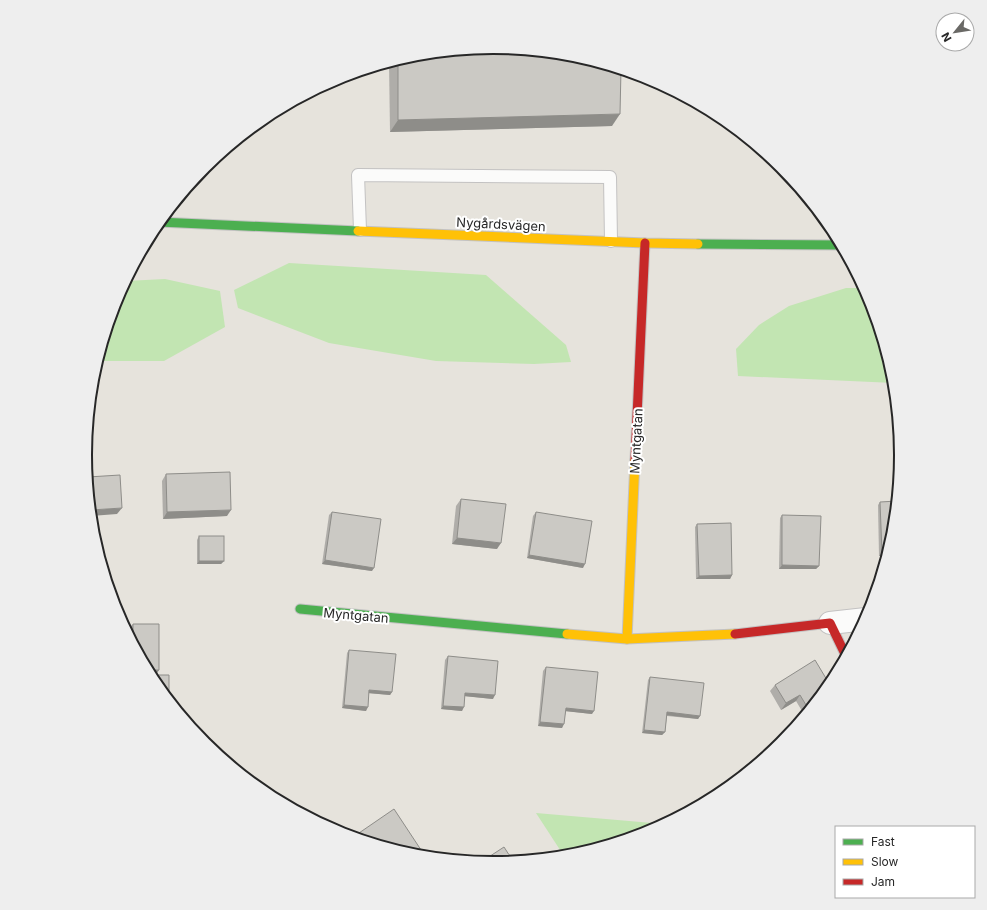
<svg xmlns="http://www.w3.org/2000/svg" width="987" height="910" font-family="Inter,sans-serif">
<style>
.green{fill:#c2e5b2}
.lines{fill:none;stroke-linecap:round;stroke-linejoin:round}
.lane-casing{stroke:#c3c2c2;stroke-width:14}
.street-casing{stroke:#c3c2c2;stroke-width:24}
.fast-casing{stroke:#c3c2c2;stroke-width:11}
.slow-casing{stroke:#c3c2c2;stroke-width:11}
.jam-casing{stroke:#c3c2c2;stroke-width:11}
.lane{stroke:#fbfbfa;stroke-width:12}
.street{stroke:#fbfbfa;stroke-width:22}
.fast{stroke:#4caf50;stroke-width:9}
.slow{stroke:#ffc107;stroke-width:9}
.jam{stroke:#c62828;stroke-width:9}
.wall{fill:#afada9}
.shaded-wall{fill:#8e8d89}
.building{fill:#cbc9c4;stroke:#8e8d89}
.labels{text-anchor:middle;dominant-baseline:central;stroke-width:4;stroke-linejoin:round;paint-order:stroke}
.street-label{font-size:13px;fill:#272727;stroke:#fff}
.rim{fill:none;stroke:#272727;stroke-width:2}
</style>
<rect width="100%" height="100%" fill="#e6e3dc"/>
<g class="green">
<polygon points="289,263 486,275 566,345 571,362 534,364 436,361 329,343 238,308 234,290"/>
<polygon points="165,279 220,291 225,327 164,361 98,361 117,299 126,281"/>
<polygon points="846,288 865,288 871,299 894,383 738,376 736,349 759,325 789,306"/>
<polygon points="536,813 664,824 649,832 573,855 564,856"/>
</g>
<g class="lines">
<g class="lane-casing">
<polyline id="lane" points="360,230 358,175 610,177 611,241"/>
</g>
<g class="street-casing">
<polyline id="street" points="830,623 866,619"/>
</g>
<g class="fast-casing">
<g id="fast">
<polyline points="159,222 358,231"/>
<polyline points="698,244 842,245"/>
<polyline points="300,609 567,634"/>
</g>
</g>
<g class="slow-casing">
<g id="slow">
<polyline points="358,231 645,243 698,244"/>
<polyline points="567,634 627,639 735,634"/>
<polyline points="627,639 635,460"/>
</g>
</g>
<g class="jam-casing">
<g id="jam">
<polyline points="635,460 645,243"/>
<polyline points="735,634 830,623 846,656"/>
</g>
</g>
<use href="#lane" class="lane"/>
<use href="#street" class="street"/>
<use href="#fast" class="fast"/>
<use href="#slow" class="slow"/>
<use href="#jam" class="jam"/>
</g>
<g class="wall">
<polygon points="414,55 612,126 390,132 389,62"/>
<polygon points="166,474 227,516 163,519 162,481"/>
<polygon points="461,499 497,549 452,544 456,506"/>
<polygon points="880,502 894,535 887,556 879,556 878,505"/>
<polygon points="332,512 372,571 322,564 329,515"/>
<polygon points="536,512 583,568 527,558 533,516"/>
<polygon points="782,515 819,566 816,569 779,569 780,518"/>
<polygon points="697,524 732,575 730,579 696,579 695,527"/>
<polygon points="199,536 224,561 221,564 197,564 197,540"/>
<polygon points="133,624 159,670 157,673 150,673 131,637 130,627"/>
<polygon points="349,650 392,692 390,695 369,693 366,711 342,708 347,653"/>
<polygon points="448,656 493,699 465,696 462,711 441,709 445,660"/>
<polygon points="546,667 592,714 566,711 562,728 538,726 543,671"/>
<polygon points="650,677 700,716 698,719 667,716 665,732 662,735 642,733 648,680"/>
<polygon points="775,685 830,685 805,716 796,701 781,710 770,691"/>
<polygon points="359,833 414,855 356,838"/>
</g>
<g class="shaded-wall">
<polygon points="620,114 612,126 390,132 398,120"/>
<polygon points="122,508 117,514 91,516 91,510"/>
<polygon points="231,510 227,516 163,519 167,512"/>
<polygon points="457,538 501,543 497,549 452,544"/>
<polygon points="882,553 888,553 887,556 879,556"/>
<polygon points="529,555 585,564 583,568 527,558"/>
<polygon points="325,560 374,568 372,571 322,564"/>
<polygon points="199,561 224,561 221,564 197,564"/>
<polygon points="782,565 819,566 816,569 779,569"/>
<polygon points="732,575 730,579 696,579 699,576"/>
<polygon points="148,670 159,670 157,673 150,673"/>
<polygon points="369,690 392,692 390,695 367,693"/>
<polygon points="465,693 495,695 493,699 463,696"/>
<polygon points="800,695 796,701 781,710 786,703"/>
<polygon points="344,705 368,707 366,711 342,708"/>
<polygon points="443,706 464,707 462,711 441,709"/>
<polygon points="566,708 594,711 592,714 564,711"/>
<polygon points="667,712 700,716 698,719 665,715"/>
<polygon points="540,722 564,724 562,728 538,726"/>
<polygon points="644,730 665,732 662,735 642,733"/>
</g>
<g class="building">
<polygon points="494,47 573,55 621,69 620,114 398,120 398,60 414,55"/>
<polygon points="230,472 231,510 167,512 166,474"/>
<polygon points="120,475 122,508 91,510 88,477"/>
<polygon points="461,499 506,504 501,543 457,538"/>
<polygon points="897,501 894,535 888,553 882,553 880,502"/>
<polygon points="332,512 381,519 374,568 325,560"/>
<polygon points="536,512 592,521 585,564 529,555"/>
<polygon points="782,515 821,516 819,566 782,565"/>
<polygon points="731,523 732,575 699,576 697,524"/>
<rect x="199" y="536" width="25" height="25"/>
<polygon points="133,624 159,624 159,670 148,670 133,642"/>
<polygon points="349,650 396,654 392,692 369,690 368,707 344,705"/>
<polygon points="448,656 498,661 495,695 465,693 464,707 443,706"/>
<polygon points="815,660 830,685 809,710 800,695 786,703 775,685"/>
<polygon points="546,667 598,672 594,711 566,708 564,724 540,722"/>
<polygon points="151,675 169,675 169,700 154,681"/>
<polygon points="650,677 704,683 700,716 667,712 665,732 644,730"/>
<polygon points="394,809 425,856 414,855 364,840 359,833"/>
<polygon points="504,847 513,861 493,863 481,862"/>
</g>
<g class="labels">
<g class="street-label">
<text transform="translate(501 224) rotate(3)">Nygårdsvägen</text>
<text transform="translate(636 441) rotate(-87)">Myntgatan</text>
<text transform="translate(356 615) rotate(5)">Myntgatan</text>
</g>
</g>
<path d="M0 0H987V910H0ZM92 455a401 401 0 1 1 802 0a401 401 0 1 1-802 0Z" fill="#eee" fill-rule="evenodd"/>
<path class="rim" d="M92 455a401 401 0 1 1 802 0a401 401 0 1 1-802 0Z"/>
<rect x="835" y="826" width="140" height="72" fill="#ffffff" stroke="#a9a9a9"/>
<rect x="843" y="839" width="20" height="6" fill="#4caf50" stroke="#a9a9a9"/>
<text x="871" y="846" font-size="12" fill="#272727">Fast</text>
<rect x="843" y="859" width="20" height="6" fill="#ffc107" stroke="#a9a9a9"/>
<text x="871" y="866" font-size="12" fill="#272727">Slow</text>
<rect x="843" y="879" width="20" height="6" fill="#c62828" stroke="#a9a9a9"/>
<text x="871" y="886" font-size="12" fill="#272727">Jam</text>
<g transform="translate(955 32) rotate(240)"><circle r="19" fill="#ffffff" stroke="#a9a9a9"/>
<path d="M0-3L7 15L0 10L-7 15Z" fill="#6a6966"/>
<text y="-6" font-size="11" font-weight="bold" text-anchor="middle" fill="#272727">N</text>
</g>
</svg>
